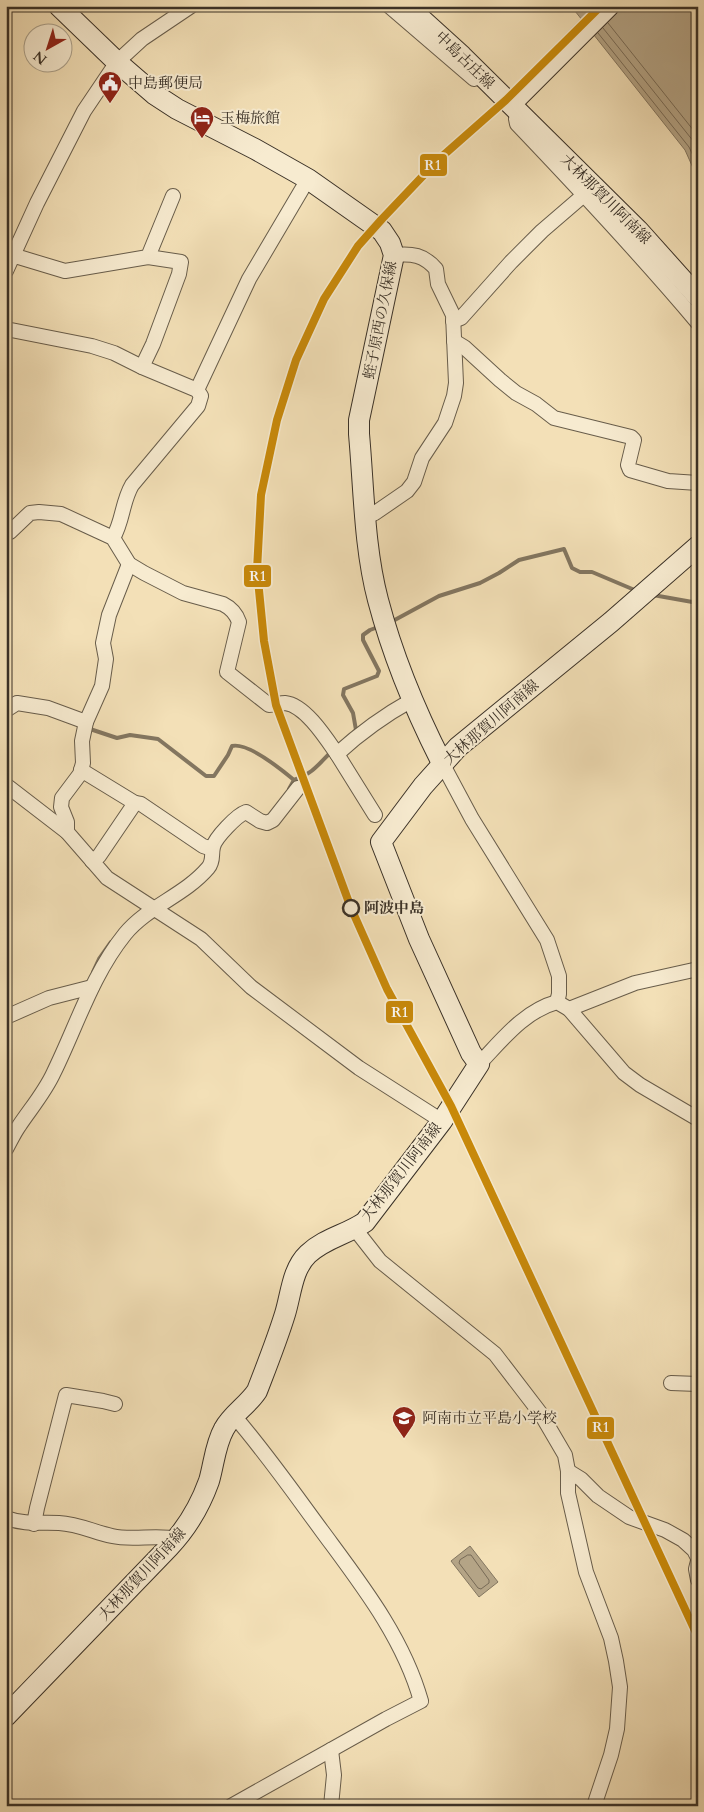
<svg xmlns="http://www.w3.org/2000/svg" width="704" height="1812" font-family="Cardo,'Noto Serif JP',serif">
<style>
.water{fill:#b4a486;stroke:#837660}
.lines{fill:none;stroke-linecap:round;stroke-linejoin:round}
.shore{stroke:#776a56;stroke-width:1}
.stream{stroke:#837660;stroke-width:4}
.minor-casing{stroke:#685d4b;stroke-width:16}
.secondary-casing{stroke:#3a3127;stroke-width:22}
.minor{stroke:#f7ebd0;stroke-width:14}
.secondary{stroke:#f7ebd0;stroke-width:20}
.rail-1-casing{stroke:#f7ebd0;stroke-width:11}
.rail-1{stroke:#c8890a;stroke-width:8}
.stop-dot{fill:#f7ebd0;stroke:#3a3127;stroke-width:2.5}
.labels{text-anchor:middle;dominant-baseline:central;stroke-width:4;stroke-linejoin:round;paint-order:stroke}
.street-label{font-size:15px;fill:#3a3127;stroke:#f7ebd0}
.poi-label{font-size:15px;fill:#3a3127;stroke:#f7ebd0;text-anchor:start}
.stop-label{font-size:15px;font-weight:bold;fill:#3a3127;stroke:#f7ebd0;text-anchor:start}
.line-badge{stroke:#f7ebd0;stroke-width:2}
.badge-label{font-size:14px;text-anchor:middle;font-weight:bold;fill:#fff}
</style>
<rect width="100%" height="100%" fill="#f3e0b7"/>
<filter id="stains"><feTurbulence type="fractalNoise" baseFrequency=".004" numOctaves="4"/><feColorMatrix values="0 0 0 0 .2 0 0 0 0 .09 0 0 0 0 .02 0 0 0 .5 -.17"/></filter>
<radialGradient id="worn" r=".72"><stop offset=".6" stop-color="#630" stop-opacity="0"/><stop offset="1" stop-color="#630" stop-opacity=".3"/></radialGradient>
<g class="water">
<polygon points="571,6 698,6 698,179 685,150"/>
<polygon points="470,1546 498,1582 479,1597 451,1561"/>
</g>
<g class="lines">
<g class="shore">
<polyline points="608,23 698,136"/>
<polyline points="603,28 694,142 698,151"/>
<polyline points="598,33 689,147 698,166"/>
<polygon points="468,1555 471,1555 489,1580 489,1583 481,1589 478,1588 459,1563 460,1560"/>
</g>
<g class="stream">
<polyline points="653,595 698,603"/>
<polyline points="391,622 439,596 480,583 499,573 519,560 564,549 572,568 580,572 592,572 637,591"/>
<path d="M 90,729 L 117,738 L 130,735 L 158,739 L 206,776 L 214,776 L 228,755 L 232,746 C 248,742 282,770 294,780"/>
<polyline points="354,732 356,730 353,713 343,695 344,689 377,676 379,671 363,640 363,635 370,630 378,627"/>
<path d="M 289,789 L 294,780 C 312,774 318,765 331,752"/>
<polyline points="93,972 99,959 111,942"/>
</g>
<g class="minor-casing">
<g id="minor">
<polyline points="389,6 474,79"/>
<path d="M 516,119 L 517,124 C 579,189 640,254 698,323"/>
<polyline points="12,255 65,271 148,257 173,196"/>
<polyline points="6,271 37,203 84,111 117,62 142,39 191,6"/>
<polyline points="453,321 461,318 511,262 542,231 585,194"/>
<path d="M 6,329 L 92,346 L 114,353 L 142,367 L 197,390 L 201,396 L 198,406 L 132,485 C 122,502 123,521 113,538"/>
<polyline points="454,341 464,347 500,380 516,393 536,404 554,418 631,437 634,440 628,465 630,470 668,481 698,483"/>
<polyline points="142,367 153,344 179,274 181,262 148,257"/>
<polyline points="197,390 249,279 308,179"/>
<path d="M 366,517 L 375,513 L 407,491 L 414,482 L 422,458 L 445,423 L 454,396 L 456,383 L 453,315 L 438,284 L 436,269 C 424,255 412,253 394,255"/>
<path d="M 6,533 L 10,532 L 30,513 L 39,512 L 61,514 L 113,538 L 129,564 L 144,573 L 183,593 L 223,604 C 231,608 236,613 239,622 L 227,672 L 269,705 C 274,705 280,703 285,703 C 305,705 326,738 337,754 C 360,733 385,715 412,700"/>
<polyline points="6,710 17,703 48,708 86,722"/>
<polyline points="337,754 375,815"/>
<polyline points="442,763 472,819 547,940 559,976 559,994 557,1002"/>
<polyline points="81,770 135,803 99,856 92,861"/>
<polyline points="6,785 67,832 107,878 201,939 251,987 359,1068 442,1121"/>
<polyline points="135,803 141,804 203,846 212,849"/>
<polyline points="67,832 67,822 61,807 62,798 80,774 83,763 82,741 86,722 102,686 106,659 103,643 109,615 129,564"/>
<polyline points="569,1009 635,983 698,969"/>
<polyline points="6,1017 49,998 92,987"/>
<path d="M 479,1064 C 502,1040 524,1011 557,1002 L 569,1009 L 624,1073 L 640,1085 L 698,1119"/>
<path d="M 6,1149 C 10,1142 14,1133 19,1126 C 31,1108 45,1092 54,1072 C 77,1025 92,975 125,934 C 148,906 184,896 208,868 C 214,861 211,855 213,847 C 215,838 237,815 246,812 L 260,821 L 267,823 L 273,820 L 298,788"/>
<polyline points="355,1229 380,1261 495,1354 541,1414 565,1455 568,1471 568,1493 586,1572 611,1638 616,1661 620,1687 617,1729 611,1755 594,1806"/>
<polyline points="671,1383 698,1384"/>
<polyline points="568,1471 581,1479 598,1496 629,1517 665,1530 683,1540 694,1550 698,1558"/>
<path d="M 6,1518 C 26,1525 39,1522 59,1523 C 78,1524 94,1532 112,1536 C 133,1541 156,1534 177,1539"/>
<polyline points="34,1524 37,1508 66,1395 103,1401 115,1404"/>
<polyline points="698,1561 696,1569 698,1580"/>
<polyline points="331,1750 334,1775 331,1806"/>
<path d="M 231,1806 L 386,1719 L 421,1701 C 403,1637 361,1584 322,1531 C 294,1493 266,1453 235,1417"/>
</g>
</g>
<g class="secondary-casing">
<g id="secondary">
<path d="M 59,6 L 117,62 L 154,94 L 177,109 L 255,149 L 308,179 L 382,231 L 390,243 L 394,255 L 359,420 L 359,434 C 364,489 364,547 378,600 C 393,657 416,712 442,763"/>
<polyline points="407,6 462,56 638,230 698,297"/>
<polyline points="511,104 609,6"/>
<path d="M 6,1716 L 169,1547 C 188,1527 200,1506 209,1481 C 214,1464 215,1445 224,1429 C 232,1414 248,1405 257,1391 C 267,1365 277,1340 285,1314 C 291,1295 292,1269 308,1254 C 325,1238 346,1235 365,1222 L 442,1121 L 479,1064 L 471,1053 L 419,939 L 381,842 L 423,786 L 458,747 L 611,622 L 698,546"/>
</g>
</g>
<use href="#minor" class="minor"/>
<use href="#secondary" class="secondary"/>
<g class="rail-1-casing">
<polyline id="rail-1" points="601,6 506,100 438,160 382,219 358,246 324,299 296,360 277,420 261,495 257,570 264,641 276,705 351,908 387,989 451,1106 698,1637"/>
</g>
<use href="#rail-1" class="rail-1"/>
</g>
<defs>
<g id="civic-pin" transform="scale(1.25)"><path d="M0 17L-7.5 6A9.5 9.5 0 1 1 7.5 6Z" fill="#8f2418" stroke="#f7ebd0"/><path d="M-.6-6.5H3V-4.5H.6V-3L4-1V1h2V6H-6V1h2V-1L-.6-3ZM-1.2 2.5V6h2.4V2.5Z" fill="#fff"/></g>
<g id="hotel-pin" transform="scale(1.25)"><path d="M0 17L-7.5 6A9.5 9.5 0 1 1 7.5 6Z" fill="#8f2418" stroke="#f7ebd0"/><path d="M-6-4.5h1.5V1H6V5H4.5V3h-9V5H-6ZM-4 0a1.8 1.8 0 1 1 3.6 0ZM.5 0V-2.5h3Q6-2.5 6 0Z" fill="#fff"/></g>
<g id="school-pin" transform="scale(1.25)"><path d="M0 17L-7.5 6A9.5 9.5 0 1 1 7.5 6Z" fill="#8f2418" stroke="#f7ebd0"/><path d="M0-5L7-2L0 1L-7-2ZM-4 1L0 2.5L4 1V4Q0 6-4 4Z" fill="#fff"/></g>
</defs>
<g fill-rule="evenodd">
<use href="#civic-pin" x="110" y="83"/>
<use href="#hotel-pin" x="202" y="118"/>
<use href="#school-pin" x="404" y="1418"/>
</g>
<circle class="stop-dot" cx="351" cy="908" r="8"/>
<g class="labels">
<g class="street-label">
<text transform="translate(465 60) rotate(44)">中島古庄線</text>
<text transform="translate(606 199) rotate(45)">大林那賀川阿南線</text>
<text transform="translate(380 320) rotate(-79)">蛭子原西の久保線</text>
<text transform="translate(491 722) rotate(-41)">大林那賀川阿南線</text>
<text transform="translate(401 1172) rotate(-52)">大林那賀川阿南線</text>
<text transform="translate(142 1574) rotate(-47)">大林那賀川阿南線</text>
</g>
<g class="poi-label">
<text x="128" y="83">中島郵便局</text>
<text x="220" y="118">玉梅旅館</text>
<text x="422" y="1418">阿南市立平島小学校</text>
</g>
<g class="stop-label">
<text x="364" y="908">阿波中島</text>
</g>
</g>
<g class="line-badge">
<rect x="419" y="153" width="29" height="24" rx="5" fill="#c8890a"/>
<rect x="243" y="564" width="29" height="24" rx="5" fill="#c8890a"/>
<rect x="385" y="1000" width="29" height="24" rx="5" fill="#c8890a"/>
<rect x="586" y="1416" width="29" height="24" rx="5" fill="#c8890a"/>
</g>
<g class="badge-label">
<text x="433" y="170">R1</text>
<text x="258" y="581">R1</text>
<text x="400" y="1017">R1</text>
<text x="601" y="1432">R1</text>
</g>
<rect width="704" height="1812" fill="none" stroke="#f3e0b7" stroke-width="25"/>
<rect x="8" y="8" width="689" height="1797" fill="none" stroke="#3a3127" stroke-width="2.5"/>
<rect x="12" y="12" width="679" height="1787" fill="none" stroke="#3a3127"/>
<g transform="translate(48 48) rotate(219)"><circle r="24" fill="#f7ebd0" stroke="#aba18c"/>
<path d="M0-4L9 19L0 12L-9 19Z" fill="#8f2418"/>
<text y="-8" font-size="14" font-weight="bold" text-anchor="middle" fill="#3a3127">N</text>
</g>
<rect width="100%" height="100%" filter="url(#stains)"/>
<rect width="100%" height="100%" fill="url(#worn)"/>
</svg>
